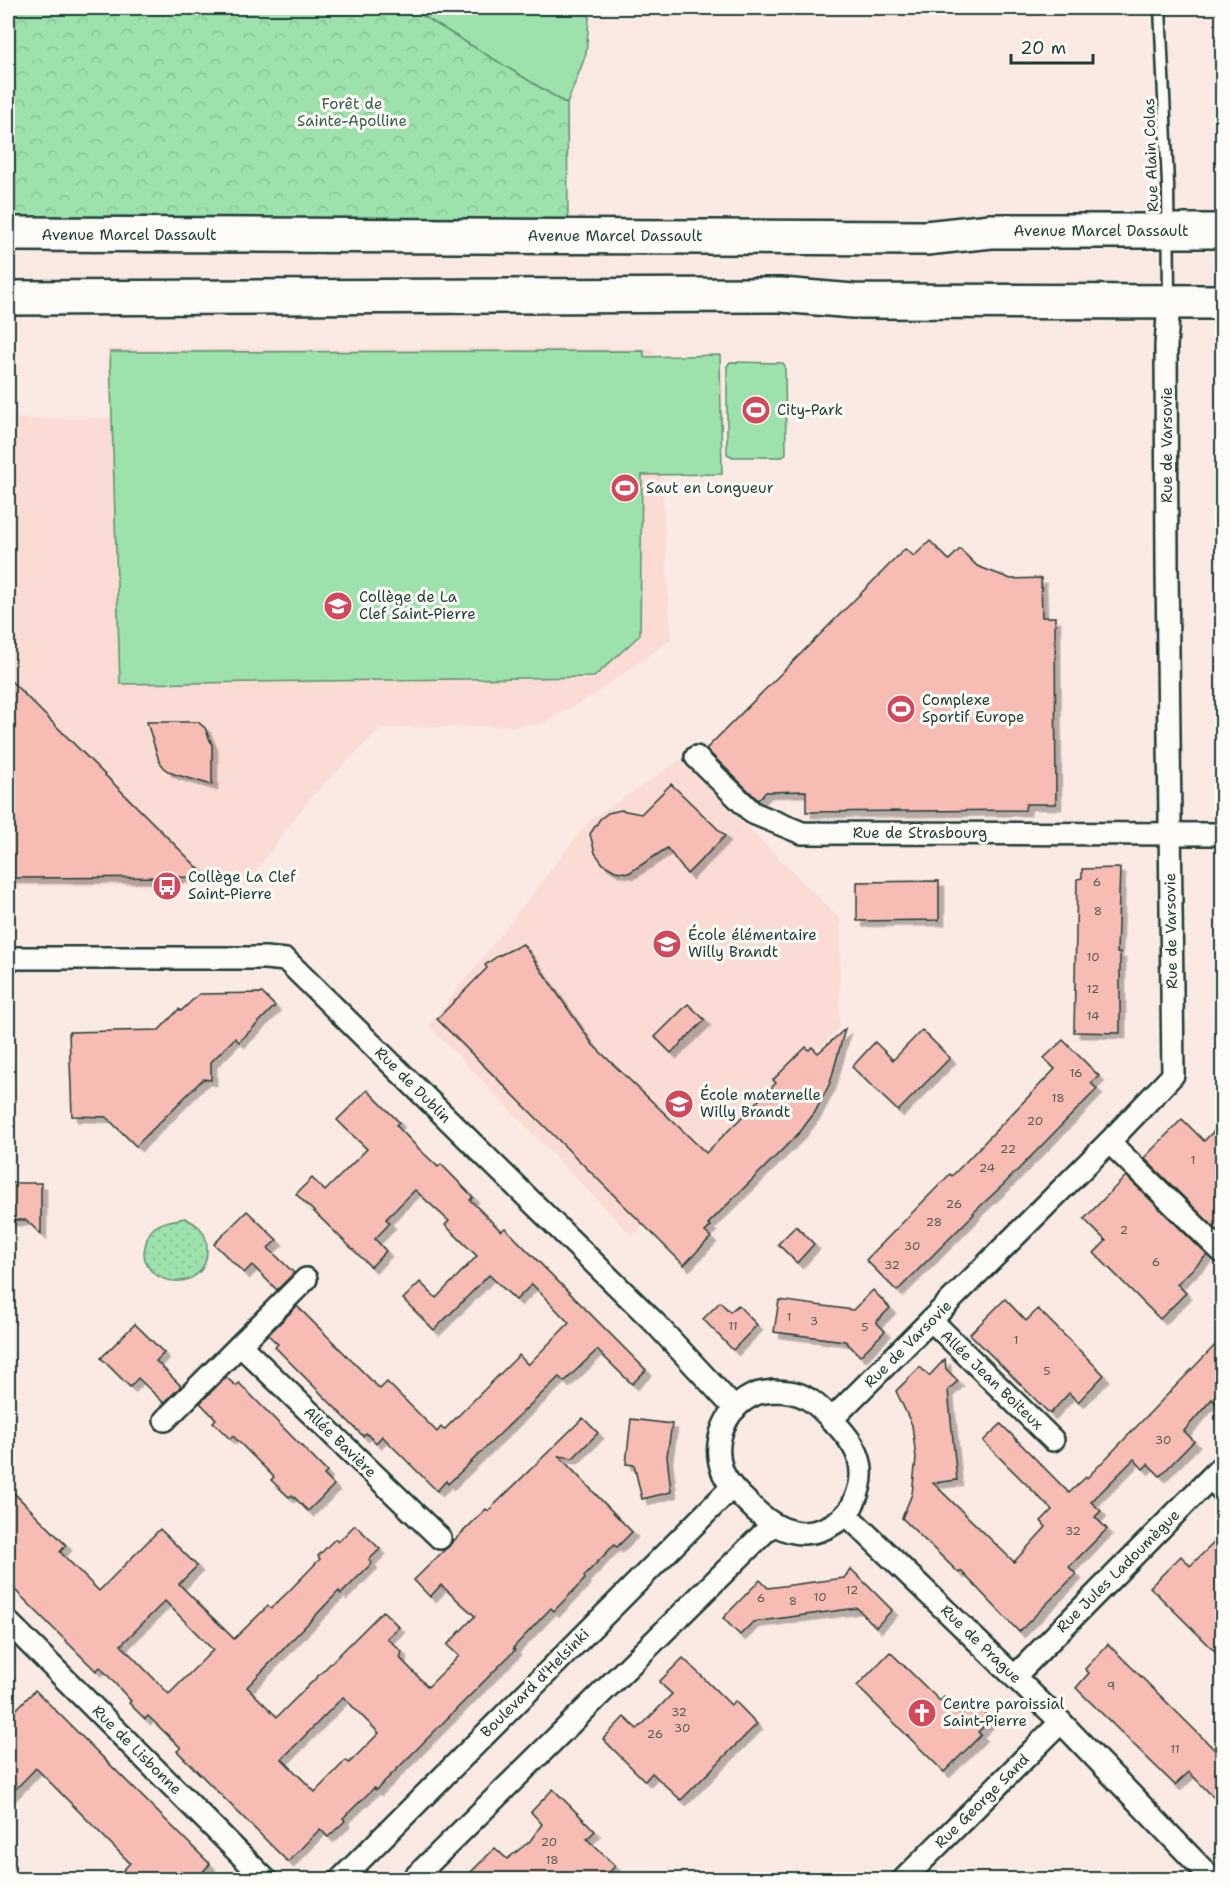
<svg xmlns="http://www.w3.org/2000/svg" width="1230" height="1887" font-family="'Shantell Sans',sans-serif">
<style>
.built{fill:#fadcd5}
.green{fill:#9de1ac;stroke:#5e8f70;stroke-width:1.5}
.forest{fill:url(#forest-crowns);stroke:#5e8f70;stroke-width:1.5}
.park{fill:url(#park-dots);stroke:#5e8f70;stroke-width:1.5}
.building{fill:#f7bcb3;stroke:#1f3d34;stroke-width:1.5;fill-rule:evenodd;filter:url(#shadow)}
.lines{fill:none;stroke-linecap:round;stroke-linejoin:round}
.service-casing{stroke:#1f3d34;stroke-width:15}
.minor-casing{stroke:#1f3d34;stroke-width:26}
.primary-casing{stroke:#1f3d34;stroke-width:38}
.service{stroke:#fdfcf7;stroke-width:10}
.minor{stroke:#fdfcf7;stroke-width:21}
.primary{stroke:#fdfcf7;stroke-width:33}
.labels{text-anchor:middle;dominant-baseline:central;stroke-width:6;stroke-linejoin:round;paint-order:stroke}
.number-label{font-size:12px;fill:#555d54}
.park-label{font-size:15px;fill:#385e4c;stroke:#fdfcf7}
.street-label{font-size:15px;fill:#1f3d34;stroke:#fdfcf7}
.poi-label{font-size:15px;fill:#1f3d34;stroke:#fdfcf7;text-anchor:start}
</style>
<defs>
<pattern id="forest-crowns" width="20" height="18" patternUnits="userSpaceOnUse" patternTransform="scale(1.5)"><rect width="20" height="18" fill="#9de1ac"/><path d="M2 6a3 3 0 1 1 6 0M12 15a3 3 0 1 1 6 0" fill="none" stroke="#87c295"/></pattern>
<pattern id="park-dots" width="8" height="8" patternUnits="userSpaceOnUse" patternTransform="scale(1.5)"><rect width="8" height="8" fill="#9de1ac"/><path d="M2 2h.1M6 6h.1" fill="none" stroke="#87c295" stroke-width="1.8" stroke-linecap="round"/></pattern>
<filter id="shadow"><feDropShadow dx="5.5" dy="5.5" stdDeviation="0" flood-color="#0004"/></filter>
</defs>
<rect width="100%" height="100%" fill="#fbe9e3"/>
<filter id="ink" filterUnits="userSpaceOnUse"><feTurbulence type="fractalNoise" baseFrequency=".0167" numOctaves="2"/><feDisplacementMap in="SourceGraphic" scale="12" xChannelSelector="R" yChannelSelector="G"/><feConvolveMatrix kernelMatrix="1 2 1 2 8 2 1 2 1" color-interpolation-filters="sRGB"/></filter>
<g filter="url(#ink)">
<g class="built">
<polygon points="654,348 671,639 595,694 540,725 381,728 310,798 245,885 8,886 8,419 112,418 107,349"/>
<polygon points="680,760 841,920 839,1028 632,1236 429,1026 590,820"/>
</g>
<g class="green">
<polygon points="410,8 590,8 586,54 567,104"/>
<polygon points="644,351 644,357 720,355 722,474 642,475 640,635 594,677 120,684 110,352"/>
<polygon points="730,362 783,363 785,366 786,453 783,457 733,457 727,454 727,366"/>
</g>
<polygon class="forest" points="8,8 410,8 567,104 568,220 8,217"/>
<path class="park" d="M 185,1218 C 200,1226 207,1231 207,1250 C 207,1294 145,1288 144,1253 C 144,1249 146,1243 147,1239 C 152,1222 170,1221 185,1218 Z"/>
<g class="building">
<polygon points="930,541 949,560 960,549 977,566 1011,579 1041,578 1042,617 1055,617 1056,804 1026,804 1025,810 806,812 806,791 766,792 758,800 706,749 905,549 914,556"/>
<polygon points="8,678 207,877 8,878 8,849 12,821 8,821"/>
<polygon points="147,722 198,722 205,728 212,745 212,785 174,774 166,770 159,761"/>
<polygon points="671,784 725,836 687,874 667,848 629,873 615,871 603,864 595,853 590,834 600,819 608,813 621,810 641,814"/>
<polygon points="1120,868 1117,953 1120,953 1120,1033 1074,1032 1077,879 1082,878 1082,869"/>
<polygon points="939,881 939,920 857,921 857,882"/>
<polygon points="523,944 593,1045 706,1153 776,1083 773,1080 806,1047 809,1050 812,1047 818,1053 845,1029 830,1083 815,1112 800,1132 708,1224 711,1226 705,1232 711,1237 684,1265 437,1019 487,968 485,965 498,956"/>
<polygon points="262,993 275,1006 239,1042 235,1038 211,1062 211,1080 203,1079 136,1146 106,1117 72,1116 69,1032 159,1030 179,1009 181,1011 199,994"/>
<polygon points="688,1004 705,1020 671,1053 655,1037"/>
<polygon points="922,1030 950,1058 898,1111 852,1067 875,1042 893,1060"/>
<polygon points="1063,1040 1099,1076 1091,1083 1097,1089 1003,1185 973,1213 974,1214 897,1291 866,1260 950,1174 952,1176 1055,1069 1044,1058"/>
<polygon points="367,1090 399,1122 396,1125 417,1147 438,1167 441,1164 473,1197 470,1200 501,1231 505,1228 646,1370 632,1384 597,1350 564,1382 559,1377 448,1484 446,1481 437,1491 382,1436 376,1443 366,1433 363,1436 275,1347 278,1344 268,1335 297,1306 380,1389 387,1382 437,1432 441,1427 444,1430 519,1355 528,1365 569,1323 532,1284 516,1300 489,1275 434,1330 403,1299 420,1282 436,1298 477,1256 445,1225 449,1221 415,1190 386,1219 390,1223 375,1239 386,1251 371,1267 296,1194 312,1178 325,1191 367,1149 337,1120"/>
<polygon points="1182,1119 1204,1141 1222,1123 1222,1235 1144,1158"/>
<polygon points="1126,1176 1207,1255 1177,1284 1186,1293 1160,1319 1094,1253 1106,1241 1084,1219"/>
<polygon points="8,1183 41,1183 41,1234 26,1220 8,1220"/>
<polygon points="247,1211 277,1240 268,1248 294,1273 277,1290 252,1265 244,1273 214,1244"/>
<polygon points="796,1226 814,1244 797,1263 778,1244"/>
<polygon points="873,1290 890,1308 876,1322 885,1331 860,1356 845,1341 774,1332 779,1300 853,1310"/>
<polygon points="1005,1299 1026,1321 1038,1309 1104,1375 1078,1402 1069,1393 1050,1414 970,1334"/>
<polygon points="720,1302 730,1312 738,1305 757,1325 733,1350 703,1319"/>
<polygon points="135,1324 164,1353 156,1361 181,1386 164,1403 138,1378 130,1387 101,1358"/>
<polygon points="1222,1338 1222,1410 1212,1399 1184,1431 1194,1441 1160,1476 1148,1464 1143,1469 1134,1459 1091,1502 1101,1511 1095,1517 1107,1529 1069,1567 1076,1574 1019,1632 961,1571 959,1573 902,1518 912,1494 916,1458 912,1425 896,1391 920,1367 929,1376 945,1359 946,1369 958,1381 948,1390 957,1480 933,1483 1014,1562 1046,1527 1041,1521 1052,1510 983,1441 1001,1424 1069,1493 1086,1477 1087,1478"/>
<polygon points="226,1377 236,1386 239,1383 327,1472 324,1475 334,1485 308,1511 292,1495 289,1497 271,1480 274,1477 233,1436 230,1439 213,1422 216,1419 200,1403"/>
<path d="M 583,1418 L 598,1433 L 573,1458 L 559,1456 L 632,1532 L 617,1547 L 614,1545 L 584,1576 L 585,1579 L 554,1611 L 551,1608 L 513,1648 L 515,1650 L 416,1750 L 376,1790 L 374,1788 L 343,1818 L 345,1821 L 328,1837 L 320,1829 L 288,1862 L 177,1751 L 181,1748 L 148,1716 L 145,1719 L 129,1703 L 131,1701 L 100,1667 L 96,1671 L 8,1583 L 8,1487 L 66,1545 L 60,1552 L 99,1591 L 160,1529 L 197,1566 L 179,1584 L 234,1639 L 268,1606 L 271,1608 L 287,1593 L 320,1559 L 318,1556 L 335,1539 L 338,1542 L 355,1525 L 380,1549 L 369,1560 L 372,1563 L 341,1594 L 339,1591 L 247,1687 L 277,1717 L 383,1611 L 399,1627 L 387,1638 L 402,1652 L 400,1658 L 428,1687 L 459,1656 L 447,1645 L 475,1616 L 441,1585 L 430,1597 L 414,1580 L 486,1509 L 488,1511 ZM 165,1601 L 213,1650 L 169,1694 L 121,1645 ZM 343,1697 L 379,1733 L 349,1763 L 346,1760 L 315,1792 L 282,1759 Z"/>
<polygon points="631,1419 672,1424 667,1456 671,1492 642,1499 634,1465 626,1464"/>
<polygon points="1222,1535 1222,1658 1150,1587 1181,1556 1190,1566"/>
<polygon points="851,1569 892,1610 876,1627 857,1608 753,1622 740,1635 723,1618 760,1580 768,1588 844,1578"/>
<polygon points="1108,1644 1222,1757 1222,1806 1189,1772 1175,1785 1076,1688 1089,1673 1085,1669"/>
<polygon points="890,1652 940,1701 944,1697 961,1715 974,1702 991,1719 978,1732 981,1735 944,1772 857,1686"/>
<polygon points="683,1658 731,1705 735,1701 757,1724 681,1800 652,1773 645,1781 603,1739 624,1717 637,1729 643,1724 672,1694 659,1682"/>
<polygon points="35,1690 210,1864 195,1880 114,1880 130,1863 36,1768 8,1797 8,1718"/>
<polygon points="553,1789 595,1831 587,1839 615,1866 602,1880 463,1880 495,1848 507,1859 530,1841 542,1824 531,1812"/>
</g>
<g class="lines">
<g class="service-casing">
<g id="service">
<polyline points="1160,8 1168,185 1169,298"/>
<polyline points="1207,1482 1222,1498"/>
</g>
</g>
<g class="minor-casing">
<g id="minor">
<polyline points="696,757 753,813 802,833 1222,834"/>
<polyline points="8,958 265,958 286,960 654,1322 735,1409"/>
<polyline points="1109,1142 1222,1252"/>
<polyline points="931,1320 1053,1440"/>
<polyline points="240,1345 440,1538"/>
<path d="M 773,1391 C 786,1391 797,1392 808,1399 C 817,1404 825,1413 832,1420 C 856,1444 870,1466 855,1500 C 852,1508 845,1517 838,1521 C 805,1544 776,1531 750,1505 C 740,1495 727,1484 722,1470 C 712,1441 726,1406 756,1394 C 761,1392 768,1392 773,1391 Z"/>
<polyline points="165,1420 306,1279"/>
<polyline points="831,1420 1109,1142 1173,1075 1167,568 1166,346 1169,301"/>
<polyline points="846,1514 1061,1722 1213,1880"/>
<polyline points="8,1622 266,1880"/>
<polyline points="1015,1676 1222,1466"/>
<polyline points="340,1880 732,1487"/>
<polyline points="412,1880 772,1525"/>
<polyline points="903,1880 1061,1722"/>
</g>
</g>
<g class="primary-casing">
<g id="primary">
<polyline points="8,234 926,238 991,231 1222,231"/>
<polyline points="8,298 781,295 853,301 1222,302"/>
</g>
</g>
<use href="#service" class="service"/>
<use href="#minor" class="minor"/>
<use href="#primary" class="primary"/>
</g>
</g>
<defs>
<g id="stadium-disc" transform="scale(1.5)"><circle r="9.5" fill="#d1495b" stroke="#fdfcf7"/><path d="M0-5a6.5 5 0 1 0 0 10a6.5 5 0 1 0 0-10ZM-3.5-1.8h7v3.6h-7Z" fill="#fff"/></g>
<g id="school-disc" transform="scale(1.5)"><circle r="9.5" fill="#d1495b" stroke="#fdfcf7"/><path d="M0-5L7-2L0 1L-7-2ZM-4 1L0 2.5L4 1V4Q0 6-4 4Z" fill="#fff"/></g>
<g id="bus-disc" transform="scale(1.5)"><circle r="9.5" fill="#d1495b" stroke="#fdfcf7"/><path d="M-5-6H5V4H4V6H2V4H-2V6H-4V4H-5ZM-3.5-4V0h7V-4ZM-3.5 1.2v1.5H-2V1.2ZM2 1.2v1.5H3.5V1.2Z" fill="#fff"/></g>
<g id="church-disc" transform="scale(1.5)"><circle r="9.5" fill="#d1495b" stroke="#fdfcf7"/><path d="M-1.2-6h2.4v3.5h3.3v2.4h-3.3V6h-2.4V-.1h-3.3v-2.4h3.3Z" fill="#fff"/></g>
</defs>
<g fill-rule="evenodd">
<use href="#stadium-disc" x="756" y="410"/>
<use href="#stadium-disc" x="625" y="488"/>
<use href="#school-disc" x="338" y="606"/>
<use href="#stadium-disc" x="901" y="709"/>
<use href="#bus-disc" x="167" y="886"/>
<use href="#school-disc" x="667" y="944"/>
<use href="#school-disc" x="679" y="1104"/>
<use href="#church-disc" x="922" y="1713"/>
</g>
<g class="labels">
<g class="number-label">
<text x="1097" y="882">6</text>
<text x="1098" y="911">8</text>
<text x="1093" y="957">10</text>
<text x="1093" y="989">12</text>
<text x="1093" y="1016">14</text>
<text x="1076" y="1073">16</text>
<text x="1058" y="1098">18</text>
<text x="1035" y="1121">20</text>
<text x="1008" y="1149">22</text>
<text x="1193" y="1160">1</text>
<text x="987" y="1168">24</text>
<text x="954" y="1204">26</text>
<text x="934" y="1222">28</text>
<text x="1124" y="1230">2</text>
<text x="912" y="1246">30</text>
<text x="1156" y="1262">6</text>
<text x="892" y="1265">32</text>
<text x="789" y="1317">1</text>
<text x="814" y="1321">3</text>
<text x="733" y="1326">11</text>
<text x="865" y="1327">5</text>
<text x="1016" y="1340">1</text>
<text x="1047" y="1371">5</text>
<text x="1163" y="1440">30</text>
<text x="1073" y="1531">32</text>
<text x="852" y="1590">12</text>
<text x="820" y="1597">10</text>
<text x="761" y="1598">6</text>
<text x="793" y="1601">8</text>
<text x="1111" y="1686">9</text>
<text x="679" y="1712">32</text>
<text x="682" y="1728">30</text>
<text x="655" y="1734">26</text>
<text x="1175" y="1749">11</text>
<text x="549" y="1842">20</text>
<text x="552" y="1860">18</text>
</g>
<g class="park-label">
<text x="352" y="104">Forêt de<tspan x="352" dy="17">Sainte-Apolline</tspan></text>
</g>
<g class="street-label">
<text transform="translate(1151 155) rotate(-92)">Rue Alain Colas</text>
<text x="1101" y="231">Avenue Marcel Dassault</text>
<text x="129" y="235">Avenue Marcel Dassault</text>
<text x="615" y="236">Avenue Marcel Dassault</text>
<text transform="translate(1167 445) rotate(-90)">Rue de Varsovie</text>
<text x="920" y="833">Rue de Strasbourg</text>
<text transform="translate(1171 931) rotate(-91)">Rue de Varsovie</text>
<text transform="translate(413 1085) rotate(45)">Rue de Dublin</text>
<text transform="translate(908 1344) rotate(-45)">Rue de Varsovie</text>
<text transform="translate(992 1380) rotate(44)">Allée Jean Boiteux</text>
<text transform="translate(340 1442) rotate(44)">Allée Bavière</text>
<text transform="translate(1118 1571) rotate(-45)">Rue Jules Ladoumègue</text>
<text transform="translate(981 1644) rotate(44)">Rue de Prague</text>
<text transform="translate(535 1683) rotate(-45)">Boulevard d'Helsinki</text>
<text transform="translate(137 1750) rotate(45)">Rue de Lisbonne</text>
<text transform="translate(982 1801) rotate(-45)">Rue George Sand</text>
</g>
<g class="poi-label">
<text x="777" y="410">City-Park</text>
<text x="646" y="488">Saut en Longueur</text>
<text x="359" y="597">Collège de La<tspan x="359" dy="17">Clef Saint-Pierre</tspan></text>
<text x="922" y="700">Complexe<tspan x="922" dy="17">Sportif Europe</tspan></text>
<text x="188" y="877">Collège La Clef<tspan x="188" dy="17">Saint-Pierre</tspan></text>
<text x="688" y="935">École élémentaire<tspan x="688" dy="17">Willy Brandt</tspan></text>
<text x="700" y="1095">École maternelle<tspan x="700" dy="17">Willy Brandt</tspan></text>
<text x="943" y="1704">Centre paroissial<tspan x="943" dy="17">Saint-Pierre</tspan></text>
</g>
</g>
<rect width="1230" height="1887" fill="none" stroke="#fdfcf7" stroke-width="30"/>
<rect x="15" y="15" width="1200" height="1857" fill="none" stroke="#1f3d34" stroke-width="2" filter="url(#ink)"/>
<path d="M1011 54v9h82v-9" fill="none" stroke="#1f3d34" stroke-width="3"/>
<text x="1020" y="54" font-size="18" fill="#1f3d34" stroke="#fdfcf7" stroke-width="4.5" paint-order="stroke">20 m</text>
</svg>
